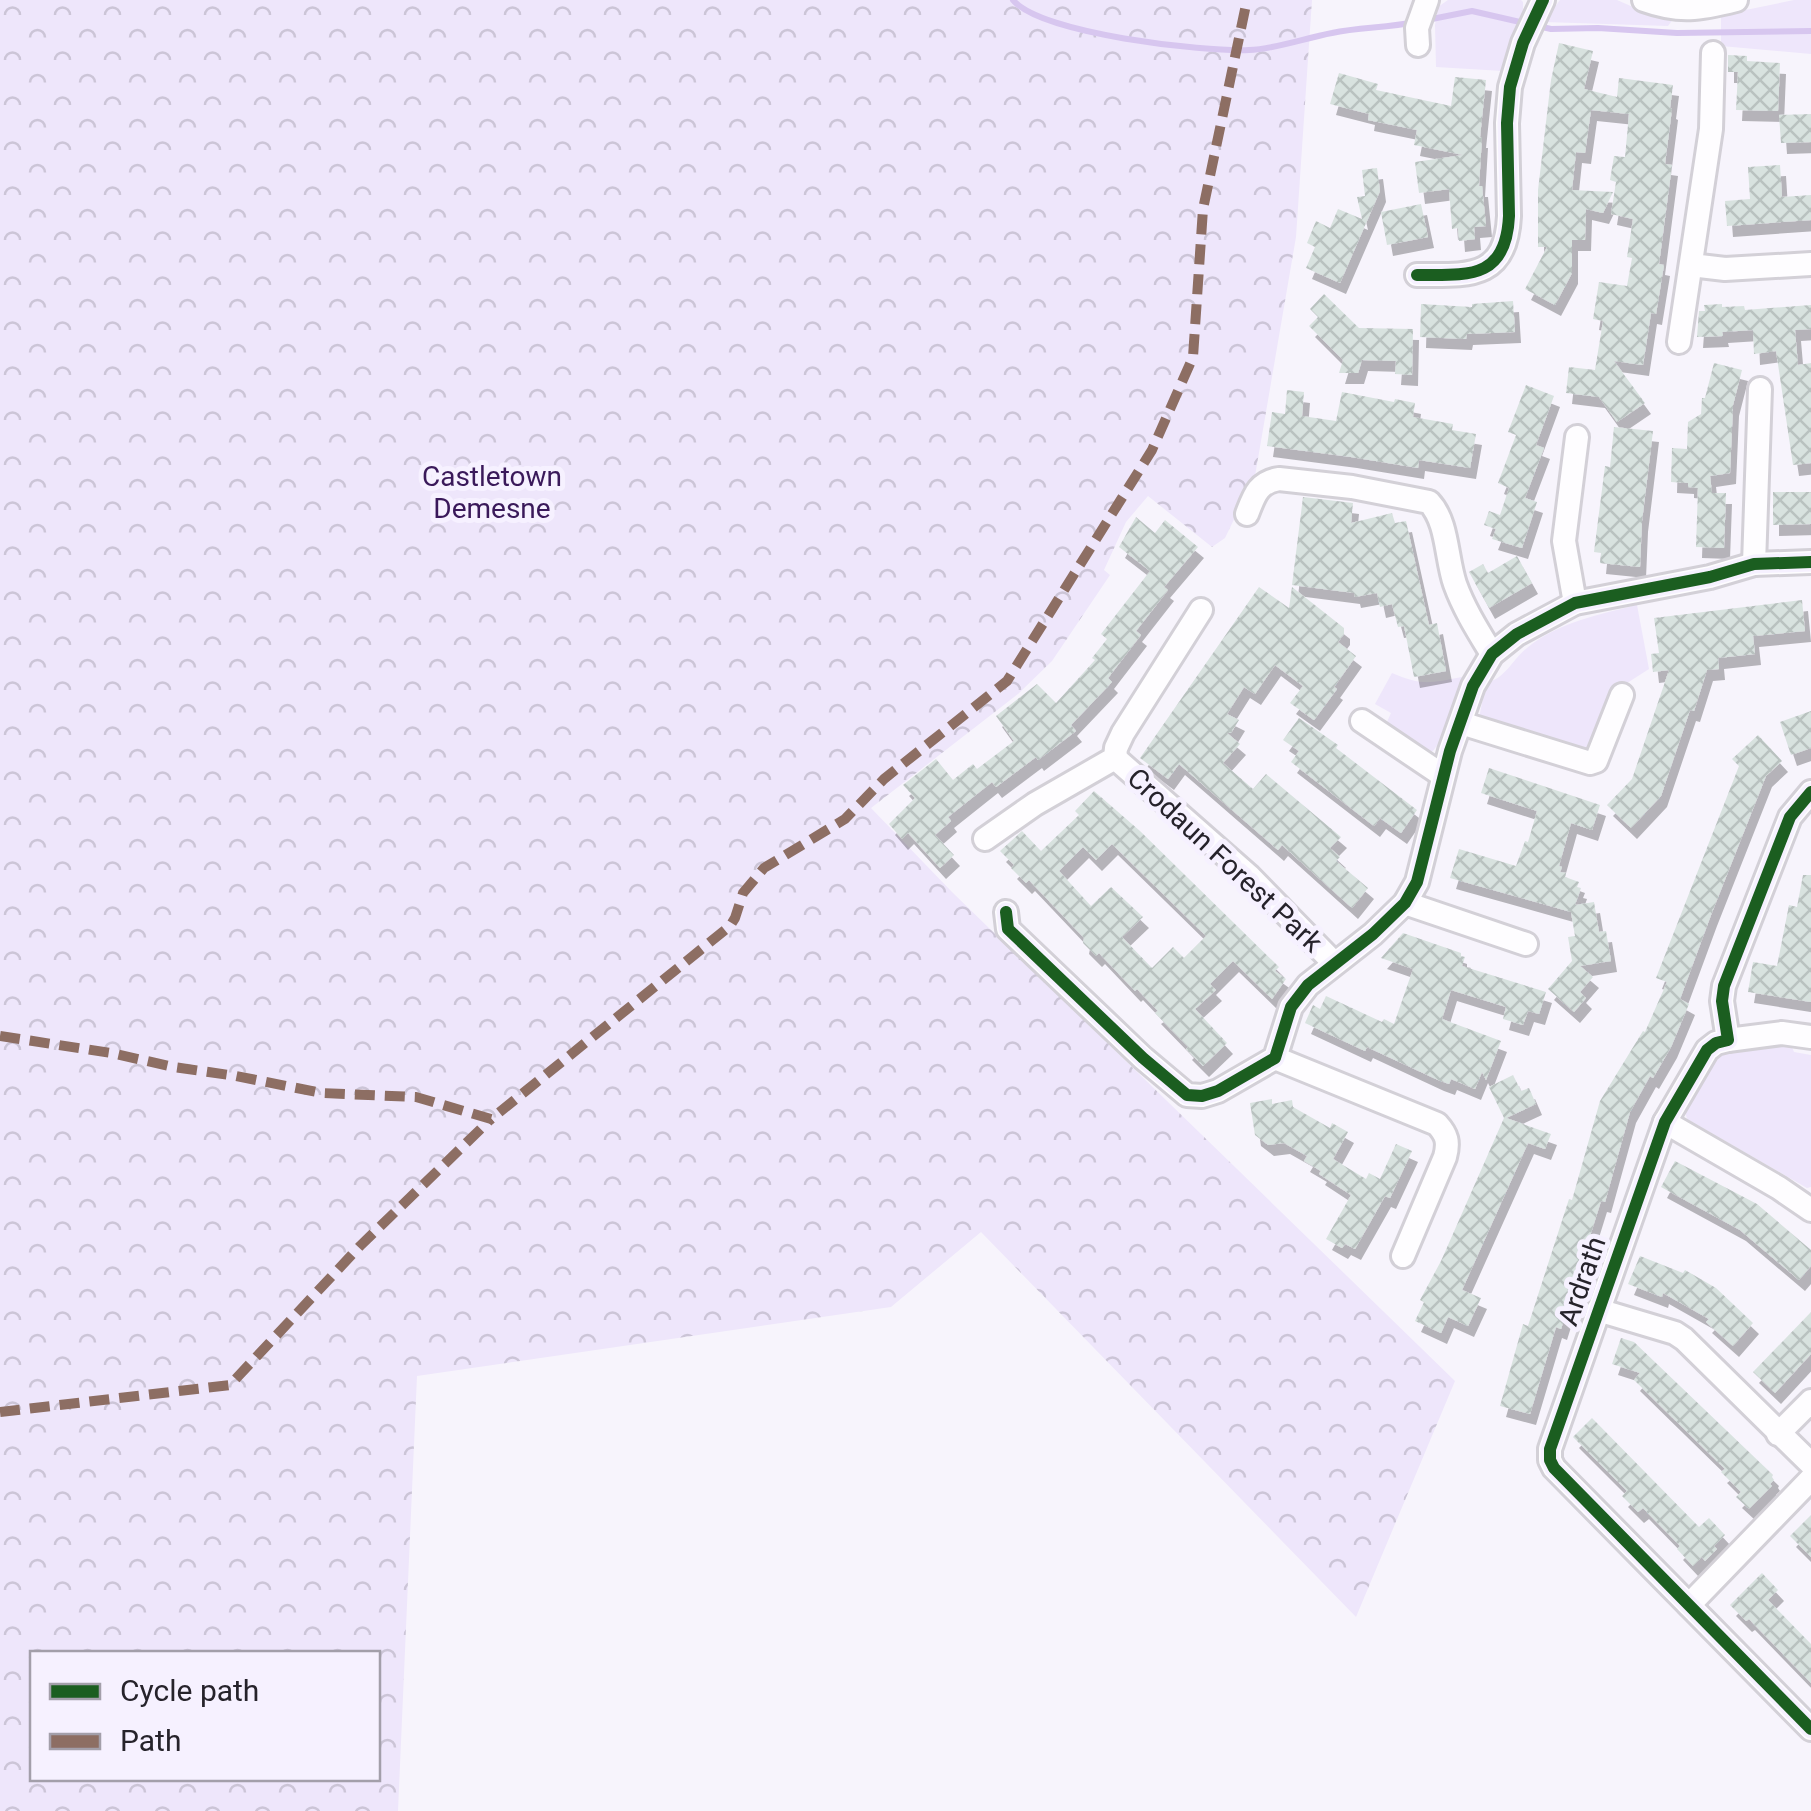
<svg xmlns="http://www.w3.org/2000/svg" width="1811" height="1811" font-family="Roboto,sans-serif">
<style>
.green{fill:#eee6fb}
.forest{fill:url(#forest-crowns);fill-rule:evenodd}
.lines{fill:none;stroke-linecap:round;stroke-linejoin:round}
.stream{stroke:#d7c6ef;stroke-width:6}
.building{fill:url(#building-cross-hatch);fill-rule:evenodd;filter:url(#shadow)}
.minor-casing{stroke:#d3d0d7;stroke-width:28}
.minor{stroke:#fefdff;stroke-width:22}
.quiet{stroke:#8d6e63;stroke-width:10;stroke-dasharray:20 10;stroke-linecap:butt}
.cycleway-casing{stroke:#f6f1ff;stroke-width:19}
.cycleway{stroke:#1b5e20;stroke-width:12}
.labels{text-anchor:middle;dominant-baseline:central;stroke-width:10;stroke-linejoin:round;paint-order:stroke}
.park-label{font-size:28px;fill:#3a195a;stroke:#f6f1ff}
.street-label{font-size:28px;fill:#26232b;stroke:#f6f1ff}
</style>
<defs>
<pattern id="forest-crowns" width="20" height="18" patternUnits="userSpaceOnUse" patternTransform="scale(2.5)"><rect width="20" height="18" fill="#eee6fb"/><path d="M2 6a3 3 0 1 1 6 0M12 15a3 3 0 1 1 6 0" fill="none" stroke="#ccc5d7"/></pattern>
<pattern id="building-cross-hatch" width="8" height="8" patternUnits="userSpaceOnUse" patternTransform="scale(2.5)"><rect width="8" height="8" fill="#d8e2df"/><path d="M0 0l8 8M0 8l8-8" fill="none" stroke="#b9c2c0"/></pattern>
<filter id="shadow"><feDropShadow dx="6" dy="11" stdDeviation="0" flood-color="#0004"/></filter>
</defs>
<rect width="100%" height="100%" fill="#f7f4fc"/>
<g class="green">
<polygon points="1448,0 1521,0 1523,2 1523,15 1503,71 1436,67 1435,25 1438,7"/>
<polygon points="1560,0 1617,0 1649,14 1673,19 1668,26 1544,22"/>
<polygon points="1794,0 1811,0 1811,54 1721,46 1721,15"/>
<path d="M 1637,605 L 1649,669 L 1624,685 L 1588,752 L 1479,718 L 1486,683 C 1505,679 1512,660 1527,648 C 1557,623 1600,614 1637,605 Z"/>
<path d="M 1392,673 C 1422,686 1430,683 1462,677 L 1441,740 L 1433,751 L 1425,753 L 1391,735 L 1387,722 L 1391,713 L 1375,704 Z"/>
<polygon points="1790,1043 1794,1052 1811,1055 1811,1187 1807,1188 1687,1119 1685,1111 1714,1057 1721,1051"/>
</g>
<path class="forest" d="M 0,0 L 1312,0 L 1296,237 L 1255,476 L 1225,538 L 1212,547 L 1148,496 L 1126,522 L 1104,570 L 1110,575 L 1052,661 L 1018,694 L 871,808 L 952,892 L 1455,1381 L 1356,1617 L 981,1232 L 891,1307 L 417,1376 L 398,1811 L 0,1811 ZM 32,1654 L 378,1654 L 378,1778 L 32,1778 Z"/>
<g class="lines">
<g class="stream">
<path d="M 1013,0 C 1041,34 1203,52 1249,50 C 1276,49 1305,38 1332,33 C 1359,27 1387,28 1415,22"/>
<polyline points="1427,20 1472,11 1551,29 1598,28 1677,33 1811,31"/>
</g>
</g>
<g class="building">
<polygon points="1559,43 1593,51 1584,89 1617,97 1619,78 1673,85 1670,108 1672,109 1665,164 1672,165 1659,264 1664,265 1656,314 1651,313 1643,365 1614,361 1645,403 1617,422 1599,397 1566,393 1569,367 1595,370 1603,321 1593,319 1599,282 1627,286 1632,258 1627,257 1633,219 1611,214 1616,182 1610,180 1614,156 1625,157 1629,114 1591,110 1585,153 1576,152 1572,190 1613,192 1603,213 1586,209 1585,240 1572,240 1572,273 1555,305 1525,289 1547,247 1538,247 1538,190 1551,80"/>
<polygon points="1728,55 1747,56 1747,61 1780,63 1778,111 1736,110 1738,72 1728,72"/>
<polygon points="1339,73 1378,84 1376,90 1451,106 1455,77 1486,80 1480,137 1482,137 1479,186 1482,186 1486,226 1474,227 1475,239 1459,241 1458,228 1452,229 1449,189 1419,193 1415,162 1463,155 1414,145 1417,130 1368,120 1369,114 1330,104"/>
<polygon points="1811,114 1811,142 1781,143 1779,115"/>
<polygon points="1780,165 1782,197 1811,195 1811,220 1727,226 1725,201 1750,199 1748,167"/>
<polygon points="1377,168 1380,191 1340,283 1306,268 1315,247 1307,243 1316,221 1330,228 1338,209 1362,219 1357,197 1365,196 1362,170"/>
<polygon points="1421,204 1428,237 1387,245 1381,212"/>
<polygon points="1324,294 1359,328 1413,329 1412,375 1395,374 1396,361 1362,360 1358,373 1339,373 1343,360 1309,326 1318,317 1310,309"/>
<polygon points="1513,301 1515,332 1467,334 1466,339 1420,337 1421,304 1472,307 1472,304"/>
<polygon points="1722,304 1722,307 1744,306 1745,310 1811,305 1811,329 1795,330 1798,365 1811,363 1811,463 1793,465 1776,351 1754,354 1753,330 1722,332 1723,336 1697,337 1699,311 1705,311 1704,305"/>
<polygon points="1714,363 1742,370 1733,405 1730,473 1710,476 1712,493 1726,493 1724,548 1696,547 1698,488 1688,487 1688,483 1671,482 1672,448 1687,449 1688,422 1701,414 1702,398 1705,398"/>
<polygon points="1526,385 1554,396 1536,445 1544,448 1525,498 1537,502 1522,548 1492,539 1496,529 1484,525 1489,511 1500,515 1509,488 1498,483 1516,435 1508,432"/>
<polygon points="1287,390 1304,392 1302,416 1336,421 1342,392 1394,402 1395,399 1415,403 1413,417 1453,424 1452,430 1476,434 1470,468 1419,460 1418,468 1351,457 1267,446 1272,412 1285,414"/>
<polygon points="1614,427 1653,431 1642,521 1640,567 1600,563 1601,553 1594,552 1605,466 1610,467"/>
<polygon points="1773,492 1811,492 1811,524 1773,525"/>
<polygon points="1303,497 1353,503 1351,523 1392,513 1395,523 1406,521 1429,625 1437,623 1446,671 1414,677 1404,626 1398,627 1392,604 1380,607 1377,593 1355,597 1354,593 1292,585"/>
<polygon points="1136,517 1155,533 1165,520 1198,547 1164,587 1168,590 1136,631 1141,635 1108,678 1112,682 1071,725 1076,731 1038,760 1036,757 996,787 992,782 948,817 951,821 935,835 954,855 940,868 908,833 902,839 889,824 915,798 903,785 936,759 953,780 973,764 977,769 1014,741 996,716 1037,684 1056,703 1095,660 1092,658 1107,639 1101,634 1150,571 1119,547"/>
<polygon points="1517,556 1532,583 1489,608 1469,572 1483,564 1488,573"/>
<polygon points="1259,587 1289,608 1292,587 1344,628 1344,634 1338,642 1356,656 1334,687 1337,689 1314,720 1290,703 1303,686 1275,665 1255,694 1244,687 1227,714 1239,720 1231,733 1227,733 1240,744 1223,763 1253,789 1266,774 1341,837 1330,848 1340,857 1336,861 1368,888 1352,908 1282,845 1278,850 1179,764 1168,779 1140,758"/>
<polygon points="1802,600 1805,631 1753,636 1755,654 1718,658 1719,669 1707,670 1694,711 1690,710 1661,796 1631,828 1607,805 1632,779 1669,670 1653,672 1651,654 1659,653 1654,618"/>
<polygon points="1811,711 1811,748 1791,755 1780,722"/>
<polygon points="1299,718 1338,745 1336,748 1417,810 1401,833 1380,818 1374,826 1291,762 1299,751 1283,740"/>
<polygon points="1758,735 1782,761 1766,776 1711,915 1680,999 1689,1004 1671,1047 1653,1078 1650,1076 1630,1112 1605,1202 1601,1201 1561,1329 1556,1327 1530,1414 1500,1406 1523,1324 1528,1326 1569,1199 1572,1200 1600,1101 1643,1031 1645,1032 1667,982 1656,978 1739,766 1732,759"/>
<polygon points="1489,768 1600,805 1592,830 1571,823 1559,866 1562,867 1560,872 1566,873 1565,877 1579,882 1577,887 1581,888 1575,905 1594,902 1599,932 1606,931 1611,961 1580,966 1593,977 1580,992 1586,998 1574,1012 1548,989 1572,961 1568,937 1575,936 1571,912 1450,878 1459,849 1516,866 1525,841 1528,842 1537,811 1481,793"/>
<path d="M 1094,791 L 1140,831 L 1279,967 L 1275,971 L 1286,979 L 1272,999 L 1233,961 L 1210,984 L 1216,990 L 1195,1009 L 1227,1043 L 1203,1066 L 1186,1049 L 1188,1047 L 1155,1013 L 1158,1011 L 1137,989 L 1135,991 L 1099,953 L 1096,956 L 1083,943 L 1084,938 L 1029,880 L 1026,883 L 1011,868 L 1014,865 L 1000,851 L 1022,831 L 1041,851 L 1079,815 L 1075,811 ZM 1112,844 L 1206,936 L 1184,958 L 1173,947 L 1152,968 L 1122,937 L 1143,917 L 1111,887 L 1091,906 L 1059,871 L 1083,847 L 1096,860 Z"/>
<polygon points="1803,875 1811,875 1811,1002 1748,992 1753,962 1777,966 1789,905 1797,907"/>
<polygon points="1403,933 1461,953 1461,956 1465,957 1462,966 1546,992 1539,1014 1528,1011 1523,1025 1503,1019 1506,1007 1451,990 1442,1019 1501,1041 1486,1080 1482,1072 1475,1089 1451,1079 1449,1084 1438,1080 1367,1047 1365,1051 1305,1023 1313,1005 1320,1009 1326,996 1382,1022 1384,1019 1394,1024 1413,969 1381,958"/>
<polygon points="1513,1075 1521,1091 1529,1088 1536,1104 1506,1118 1551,1134 1545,1149 1528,1143 1462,1290 1481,1298 1468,1326 1448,1317 1441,1333 1415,1321 1424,1302 1420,1300 1441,1261 1504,1118 1489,1087"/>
<polygon points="1272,1099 1272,1104 1292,1100 1293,1107 1330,1128 1332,1123 1348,1132 1333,1159 1366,1179 1369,1173 1380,1179 1396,1144 1412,1151 1390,1198 1385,1196 1355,1249 1345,1244 1342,1248 1326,1239 1351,1195 1319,1174 1321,1171 1304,1161 1307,1156 1284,1143 1268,1145 1255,1135 1250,1103"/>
<polygon points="1675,1161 1757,1204 1811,1250 1811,1266 1799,1280 1740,1230 1661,1187"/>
<polygon points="1640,1256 1683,1273 1685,1270 1716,1288 1753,1323 1733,1346 1706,1322 1709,1319 1663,1293 1662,1297 1628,1284"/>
<polygon points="1811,1312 1811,1354 1775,1393 1753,1372"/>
<polygon points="1621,1338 1634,1342 1773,1475 1772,1477 1774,1480 1770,1484 1772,1486 1749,1509 1736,1497 1741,1492 1721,1472 1725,1469 1634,1380 1640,1373 1612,1364"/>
<polygon points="1592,1418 1699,1527 1709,1518 1725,1535 1714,1546 1717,1549 1705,1561 1702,1557 1693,1566 1677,1549 1680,1546 1643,1508 1638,1512 1622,1496 1627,1491 1573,1437"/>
<polygon points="1811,1515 1811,1557 1790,1536"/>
<polygon points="1762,1573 1778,1590 1768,1600 1811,1644 1811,1683 1749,1619 1746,1621 1730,1605"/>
</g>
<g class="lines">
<g class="minor-casing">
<g id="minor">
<path d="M 1644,0 C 1680,13 1700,9 1736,0"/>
<polyline points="1418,45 1417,28 1427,0"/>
<polyline points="1691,265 1725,269 1811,264"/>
<path d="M 1417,275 C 1468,275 1506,280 1509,216 L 1507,123 L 1510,87 L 1523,43 L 1543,0"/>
<polyline points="1679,342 1711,129 1713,53"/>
<path d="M 1247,514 C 1254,496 1258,482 1279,479 L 1352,487 L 1429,502 C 1448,522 1446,558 1455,584 C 1464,609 1478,631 1492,654"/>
<polyline points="1754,564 1760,389"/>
<polyline points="1575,603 1564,541 1577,437"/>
<polyline points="1362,721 1442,775"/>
<polyline points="1461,723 1590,763 1596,761 1622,695"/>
<polyline points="1115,758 1249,876 1334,963"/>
<polyline points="1811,792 1790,817 1724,986 1722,1001 1728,1040 1716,1043 1707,1050 1665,1122 1550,1449 1550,1460 1554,1468 1811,1729"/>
<polyline points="985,839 1035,804 1115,758 1116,748 1123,733 1201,610"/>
<polyline points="1405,903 1526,944"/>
<polyline points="1006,912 1008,929 1143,1058 1187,1095 1202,1096 1218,1091 1275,1058 1291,1007 1308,985 1373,934 1405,903 1417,882 1450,751 1473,686 1492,654 1517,634 1575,603 1710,577 1754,564 1811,562"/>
<polyline points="1728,1040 1782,1033 1811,1037"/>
<path d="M 1275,1058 L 1437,1124 C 1447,1135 1449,1142 1445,1157 L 1403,1256"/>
<polyline points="1665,1122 1779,1188 1811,1210"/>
<polyline points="1598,1310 1675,1333 1684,1339 1811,1464"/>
<polyline points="1778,1434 1811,1401"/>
<polyline points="1689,1605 1811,1479"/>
</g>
</g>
<use href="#minor" class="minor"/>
<g class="quiet">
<polyline points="0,1036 111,1053 174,1067 236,1076 322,1093 416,1097 491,1119 730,926 735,918 743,893 764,868 845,819 884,779 1007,681 1152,450 1193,357 1203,209 1247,0"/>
<polyline points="0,1412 230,1385 360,1246 491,1119"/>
</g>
<g class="cycleway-casing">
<g id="cycleway">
<path d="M 1417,275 C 1468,275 1506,280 1509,216 L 1507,123 L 1510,87 L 1523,43 L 1543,0"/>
<polyline points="1811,792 1790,817 1724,986 1722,1001 1728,1040 1716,1043 1707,1050 1665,1122 1550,1449 1550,1460 1554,1468 1811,1729"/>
<polyline points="1006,912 1008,929 1143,1058 1187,1095 1202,1096 1218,1091 1275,1058 1291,1007 1308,985 1373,934 1405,903 1417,882 1450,751 1473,686 1492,654 1517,634 1575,603 1710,577 1754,564 1811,562"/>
</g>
</g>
<use href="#cycleway" class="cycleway"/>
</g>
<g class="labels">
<g class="park-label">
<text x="492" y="476">Castletown<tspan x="492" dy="32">Demesne</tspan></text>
</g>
<g class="street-label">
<text transform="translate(1225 860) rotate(43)">Crodaun Forest Park</text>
<text transform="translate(1582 1281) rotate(-71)">Ardrath</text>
</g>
</g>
<rect x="30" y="1651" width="350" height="130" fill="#f6f1ff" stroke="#a39faa" stroke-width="2.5"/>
<rect x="50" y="1684" width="50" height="15" fill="#1b5e20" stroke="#a39faa" stroke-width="2.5"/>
<text x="120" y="1701" font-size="30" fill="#26232b">Cycle path</text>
<rect x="50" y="1734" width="50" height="15" fill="#8d6e63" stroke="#a39faa" stroke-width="2.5"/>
<text x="120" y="1751" font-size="30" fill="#26232b">Path</text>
</svg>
